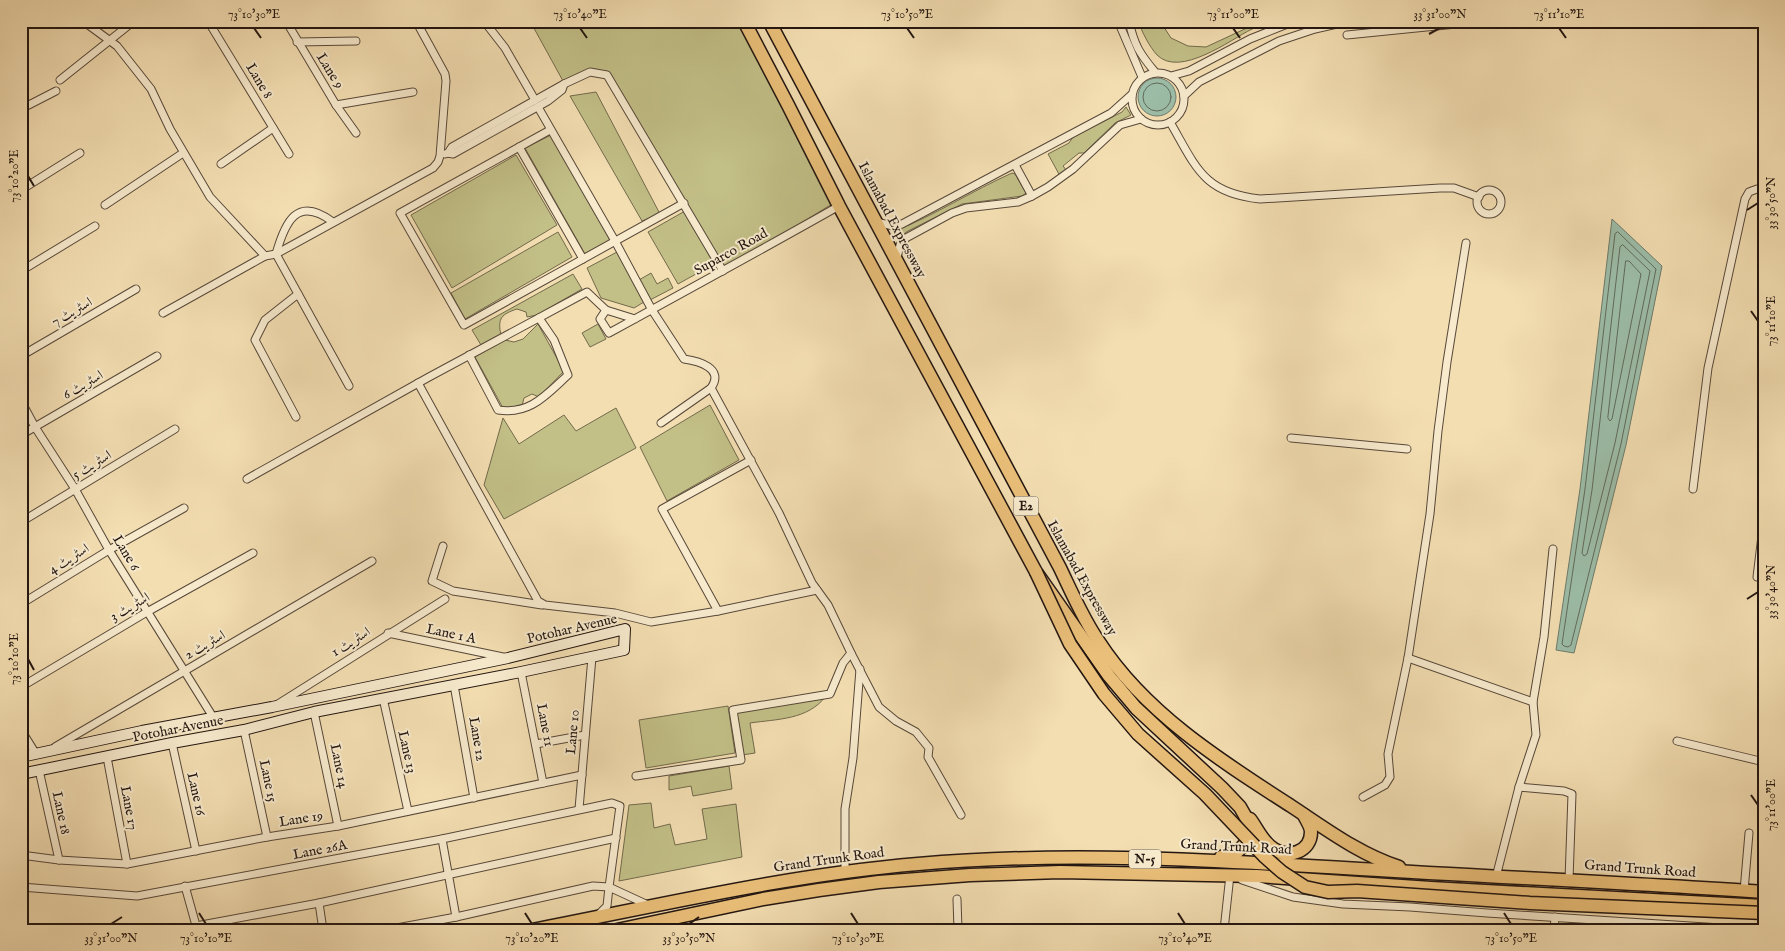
<svg xmlns="http://www.w3.org/2000/svg" width="1785" height="951" font-family="'IM FELL English',Amiri,serif">
<style>
.green{fill:#c2bf87;stroke:#726a4c}
.water{fill:#9cbda8;stroke:#6c7a6c}
.lines{fill:none;stroke-linecap:round;stroke-linejoin:round}
.shore{stroke:#606a5c;stroke-width:1}
.street-casing{stroke:#574839;stroke-width:9}
.secondary-casing{stroke:#231611;stroke-width:12}
.highway-casing{stroke:#231611;stroke-width:15}
.street{stroke:#f7eacd;stroke-width:7}
.secondary{stroke:#f7eacd;stroke-width:10}
.highway{stroke:#eabf79;stroke-width:12}
.highway-bridge-casing{stroke:#231611;stroke-width:15;stroke-linecap:butt}
.highway-bridge{stroke:#eabf79;stroke-width:12}
.ticks{fill:none;stroke:#231611;stroke-width:2}
.labels{text-anchor:middle;dominant-baseline:central;stroke-width:4;stroke-linejoin:round;paint-order:stroke}
.shield{fill:#f7eacd;stroke:#635649;stroke-width:1}
.shield-label{font-size:12px;font-weight:bold;fill:#231611}
.street-label{font-size:14px;fill:#231611;stroke:#f7eacd}
.neatline{fill:none;stroke:#231611;stroke-width:2}
.ticks-label{font-size:12px;text-anchor:middle;fill:#231611}
</style>
<rect width="100%" height="100%" fill="#f3deb2"/>
<filter id="stains"><feTurbulence type="fractalNoise" baseFrequency=".004" numOctaves="4"/><feColorMatrix values="0 0 0 0 .2 0 0 0 0 .09 0 0 0 0 .02 0 0 0 .5 -.17"/></filter>
<radialGradient id="worn" r=".72"><stop offset=".6" stop-color="#630" stop-opacity="0"/><stop offset="1" stop-color="#630" stop-opacity=".3"/></radialGradient>
<g class="green">
<polygon points="530,21 739,21 837,201 723,271 606,71 588,69 563,81"/>
<path d="M 1138,21 L 1160,21 L 1171,38 L 1188,46 L 1206,47 L 1262,21 L 1274,21 C 1267,24 1259,26 1252,29 C 1230,40 1180,78 1157,55 C 1149,46 1142,32 1138,21 Z"/>
<polygon points="596,92 660,214 642,221 570,96"/>
<polygon points="1126,107 1131,115 1115,123 1084,153 1079,153 1063,166 1067,171 1060,176 1048,154 1069,143 1073,137 1122,112"/>
<polygon points="551,135 610,240 585,254 525,148"/>
<polygon points="516,155 557,225 452,288 411,215"/>
<path d="M 1012,173 L 1015,174 L 1026,193 L 1022,196 L 962,204 L 908,231 L 898,238 L 893,236 L 895,231 C 935,215 972,191 1012,173 Z"/>
<polygon points="685,211 714,264 678,284 648,232"/>
<polygon points="558,232 572,257 465,319 451,293"/>
<polygon points="617,252 644,302 634,308 601,298 587,268"/>
<polygon points="651,273 657,284 668,278 673,288 650,300 639,280"/>
<path d="M 573,274 L 582,289 L 537,315 L 527,317 L 526,312 L 517,309 C 502,314 497,318 501,335 L 481,345 L 472,330 Z"/>
<polygon points="538,324 564,371 539,397 532,394 524,398 522,406 503,408 475,357 505,340 514,342 523,339"/>
<polygon points="598,324 606,339 590,347 582,333"/>
<polygon points="710,405 739,460 667,501 640,447"/>
<polygon points="616,408 636,448 504,519 484,485 503,418 519,444 564,415 576,431"/>
<path d="M 826,696 C 808,720 777,719 750,723 L 755,753 L 742,755 L 736,712 Z"/>
<polygon points="728,706 735,753 646,768 639,720"/>
<polygon points="729,766 732,789 693,796 691,786 669,790 669,776"/>
<polygon points="651,803 654,828 670,824 675,845 707,839 702,809 736,804 742,857 619,881 629,805"/>
</g>
<g class="water">
<circle cx="1157" cy="97" r="19"/>
<polygon points="1612,219 1662,266 1626,445 1574,653 1556,650 1580,489"/>
</g>
<g class="lines">
<g class="shore">
<circle cx="1157" cy="97" r="14"/>
<polygon points="1618,232 1656,269 1621,444 1571,645 1568,647 1564,646 1562,644 1585,489 1615,234"/>
<polygon points="1623,245 1650,271 1615,443 1587,554 1584,556 1582,553 1592,490 1620,247"/>
<polygon points="1626,261 1629,261 1641,274 1612,419 1610,421 1608,418"/>
</g>
<g class="street-casing">
<g id="street">
<polyline points="83,21 117,46 151,89 170,129 210,197 265,256 276,254 433,168 438,162 440,156 446,81 445,74 416,21"/>
<polyline points="208,21 289,154"/>
<polyline points="286,21 336,105 356,133"/>
<polyline points="484,21 505,48 535,100"/>
<polyline points="1118,21 1142,77"/>
<path d="M 1129,21 C 1134,45 1140,54 1155,72"/>
<polyline points="1347,35 1456,24 1468,21"/>
<polyline points="297,42 356,41"/>
<circle cx="1158" cy="99" r="26"/>
<polyline points="1171,76 1189,71 1250,39 1295,21"/>
<polyline points="60,80 134,21"/>
<polyline points="1184,96 1199,82 1279,41 1315,29 1350,21"/>
<polyline points="336,105 413,92"/>
<path d="M 538,107 L 615,241 L 652,310 L 684,359 C 698,361 725,368 711,388 L 661,423"/>
<polyline points="21,109 56,91"/>
<path d="M 1170,122 C 1196,167 1203,193 1260,199 L 1440,188 L 1454,188 L 1479,197"/>
<polyline points="550,130 400,213 464,325 684,203"/>
<polyline points="519,147 583,259"/>
<polyline points="448,153 452,147 564,84 590,72 607,75 723,271"/>
<polyline points="445,154 448,153 453,154 548,101 562,90 564,84"/>
<polyline points="221,164 273,128"/>
<polyline points="1015,165 1032,196"/>
<polyline points="21,190 80,153"/>
<circle cx="1489" cy="202" r="12"/>
<polyline points="105,205 183,153"/>
<path d="M 333,222 C 297,195 285,222 276,254 L 349,386"/>
<polyline points="876,222 893,226 902,224 1111,113 1131,95"/>
<polyline points="897,258 900,245 906,238 952,213 966,208 1018,202 1032,196 1048,187 1073,169 1120,125 1141,119"/>
<polyline points="21,271 95,226"/>
<polyline points="163,313 265,256"/>
<path d="M 635,319 L 606,310 L 600,319 L 609,333 C 686,291 763,249 839,206"/>
<path d="M 469,355 L 498,410 C 530,415 546,395 568,375 L 554,340 L 539,318"/>
<polyline points="21,356 136,289"/>
<polyline points="418,383 538,601 545,605 615,613 651,622 718,611"/>
<polyline points="21,401 35,427 75,489 109,550 213,717"/>
<polyline points="296,417 255,340 265,320 298,294"/>
<polyline points="21,435 157,356"/>
<polyline points="1291,438 1407,449"/>
<polyline points="751,460 662,509 718,611 817,590"/>
<polyline points="247,479 429,377 587,292 606,310"/>
<polyline points="1693,489 1708,368 1745,199 1749,192 1757,189 1764,190"/>
<polyline points="1764,519 1757,577 1764,577"/>
<polyline points="21,522 175,429"/>
<polyline points="443,546 432,581 453,591 542,605"/>
<polyline points="21,604 109,550 184,508"/>
<polyline points="1762,631 1764,614"/>
<polyline points="388,633 503,657"/>
<polyline points="851,653 879,707 896,721 916,732 929,748 928,757 961,815"/>
<polyline points="1408,658 1533,702"/>
<polyline points="521,672 543,783"/>
<polyline points="454,685 474,798"/>
<polyline points="21,687 147,612 253,553"/>
<polyline points="383,698 408,811"/>
<polyline points="278,704 445,599"/>
<polyline points="314,712 338,826"/>
<polyline points="21,730 36,754"/>
<polyline points="244,730 267,837"/>
<polyline points="1677,741 1764,762"/>
<polyline points="172,743 196,851"/>
<polyline points="536,744 585,735"/>
<polyline points="55,747 372,561"/>
<polyline points="107,757 127,864"/>
<polyline points="39,770 59,860"/>
<polyline points="636,776 741,760 733,710 830,694 843,663 851,653 828,605 812,583 779,513 711,388"/>
<polyline points="1519,787 1564,791 1572,794 1569,880"/>
<polyline points="1363,797 1385,785 1390,777 1388,754 1408,658 1430,514 1438,431 1447,362 1466,243"/>
<polyline points="579,809 592,657"/>
<polyline points="442,839 456,917"/>
<polyline points="21,855 59,860 127,864 267,837 338,826 582,775"/>
<polyline points="845,871 845,809 853,758 860,669"/>
<polyline points="1496,877 1519,787 1536,735 1533,702 1544,637 1553,549"/>
<polyline points="1242,880 1293,897 1343,904 1410,907 1487,913 1752,930"/>
<polyline points="185,886 197,929"/>
<polyline points="21,887 137,896 442,839 612,803 620,806 609,887 593,886 456,917 386,930"/>
<polyline points="1744,891 1749,833"/>
<polyline points="957,899 958,930"/>
<polyline points="319,903 616,838"/>
<polyline points="598,915 607,906 609,887 648,905"/>
<polyline points="196,926 319,903 323,930"/>
<polyline points="1224,930 1230,875 1232,876"/>
<polyline points="1554,930 1555,917"/>
</g>
</g>
<g class="secondary-casing">
<polyline id="secondary" points="21,757 142,731 272,707 508,658 625,629 624,650 521,672 314,712 244,730 172,743 21,774"/>
</g>
<g class="highway-casing">
<g id="highway">
<polyline points="744,21 788,105 839,206 1036,572 1109,676 1136,708 1222,788 1240,807 1248,821 1250,832 1245,844 1236,853 1221,857"/>
<path d="M 769,21 L 1060,568 C 1072,593 1083,619 1099,642 C 1145,713 1221,761 1291,806 C 1326,829 1359,854 1399,867"/>
<path d="M 1250,819 C 1257,828 1263,843 1274,849 C 1288,859 1311,852 1311,832 C 1311,826 1306,820 1304,815"/>
<path d="M 532,930 C 661,905 787,875 918,864 C 1064,851 1214,860 1360,869 C 1494,877 1629,883 1764,892"/>
<polyline points="617,930 763,899 819,890 879,882 970,875 1060,872 1257,876 1431,888 1764,906"/>
</g>
</g>
<use href="#street" class="street"/>
<use href="#secondary" class="secondary"/>
<use href="#highway" class="highway"/>
<g class="highway-bridge-casing">
<polyline id="highway-bridge" points="1036,572 1070,644 1104,694 1138,734 1205,794 1265,857 1282,872 1305,887 1328,892 1357,891 1530,903 1764,913"/>
</g>
<use href="#highway-bridge" class="highway-bridge"/>
</g>
<path class="ticks" d="M 254,28 L 261,38M 580,28 L 587,38M 907,28 L 914,38M 1233,28 L 1240,38M 1559,28 L 1566,38M 1429,34 L 1440,28M 28,176 L 34,186M 1747,210 L 1758,203M 1751,311 L 1758,321M 1747,599 L 1758,592M 28,659 L 34,670M 1751,795 L 1758,805M 199,913 L 206,924M 525,913 L 532,924M 851,913 L 858,924M 1178,913 L 1185,924M 1504,913 L 1511,924M 111,924 L 122,917M 689,924 L 699,917"/>
<g class="labels">
<g class="shield">
<rect x="1013.5" y="496.5" width="25" height="19" rx="4"/>
<rect x="1129" y="849.5" width="32" height="19" rx="4"/>
</g>
<g class="shield-label">
<text x="1026" y="506">E2</text>
<text x="1145" y="859">N-5</text>
</g>
<g class="street-label">
<text transform="translate(330 71) rotate(58)">Lane 9</text>
<text transform="translate(259 81) rotate(59)">Lane 8</text>
<text transform="translate(892 220) rotate(62)">Islamabad Expressway</text>
<text transform="translate(731 252) rotate(-29)">Suparco Road</text>
<text transform="translate(72 312) rotate(-30)">اسٹریٹ 7</text>
<text transform="translate(83 385) rotate(-30)">اسٹریٹ 6</text>
<text transform="translate(92 465) rotate(-31)">اسٹریٹ 5</text>
<text transform="translate(126 553) rotate(59)">Lane 6</text>
<text transform="translate(69 559) rotate(-32)">اسٹریٹ 4</text>
<text transform="translate(1082 578) rotate(61)">Islamabad Expressway</text>
<text transform="translate(130 607) rotate(-30)">اسٹریٹ 3</text>
<text transform="translate(572 629) rotate(-13)">Potohar Avenue</text>
<text transform="translate(451 634) rotate(12)">Lane 1 A</text>
<text transform="translate(351 642) rotate(-32)">اسٹریٹ 1</text>
<text transform="translate(205 645) rotate(-30)">اسٹریٹ 2</text>
<text transform="translate(545 725) rotate(79)">Lane 11</text>
<text transform="translate(178 729) rotate(-11)">Potohar Avenue</text>
<text transform="translate(573 732) rotate(-85)">Lane 10</text>
<text transform="translate(477 739) rotate(80)">Lane 12</text>
<text transform="translate(407 752) rotate(77)">Lane 13</text>
<text transform="translate(339 766) rotate(78)">Lane 14</text>
<text transform="translate(268 781) rotate(78)">Lane 15</text>
<text transform="translate(196 794) rotate(77)">Lane 16</text>
<text transform="translate(129 808) rotate(79)">Lane 17</text>
<text transform="translate(61 813) rotate(78)">Lane 18</text>
<text transform="translate(301 819) rotate(-9)">Lane 19</text>
<text transform="translate(1236 847) rotate(3)">Grand Trunk Road</text>
<text transform="translate(320 850) rotate(-11)">Lane 26A</text>
<text transform="translate(829 860) rotate(-8)">Grand Trunk Road</text>
<text transform="translate(1640 869) rotate(4)">Grand Trunk Road</text>
</g>
</g>
<rect width="1785" height="951" fill="none" stroke="#f3deb2" stroke-width="55"/>
<rect x="28" y="28" width="1730" height="896" class="neatline"/>
<g class="ticks-label">
<text x="254" y="18">73°10'30"E</text>
<text x="580" y="18">73°10'40"E</text>
<text x="907" y="18">73°10'50"E</text>
<text x="1233" y="18">73°11'00"E</text>
<text x="1440" y="18">33°31'00"N</text>
<text x="1559" y="18">73°11'10"E</text>
<text transform="translate(14 176) rotate(-90)" y="4">73°10'20"E</text>
<text transform="translate(1771 203) rotate(-90)" y="4">33°30'50"N</text>
<text transform="translate(1771 321) rotate(-90)" y="4">73°11'10"E</text>
<text transform="translate(1771 592) rotate(-90)" y="4">33°30'40"N</text>
<text transform="translate(14 659) rotate(-90)" y="4">73°10'10"E</text>
<text transform="translate(1771 805) rotate(-90)" y="4">73°11'00"E</text>
<text x="111" y="942">33°31'00"N</text>
<text x="206" y="942">73°10'10"E</text>
<text x="532" y="942">73°10'20"E</text>
<text x="689" y="942">33°30'50"N</text>
<text x="858" y="942">73°10'30"E</text>
<text x="1185" y="942">73°10'40"E</text>
<text x="1511" y="942">73°10'50"E</text>
</g>
<rect width="100%" height="100%" filter="url(#stains)"/>
<rect width="100%" height="100%" fill="url(#worn)"/>
</svg>
